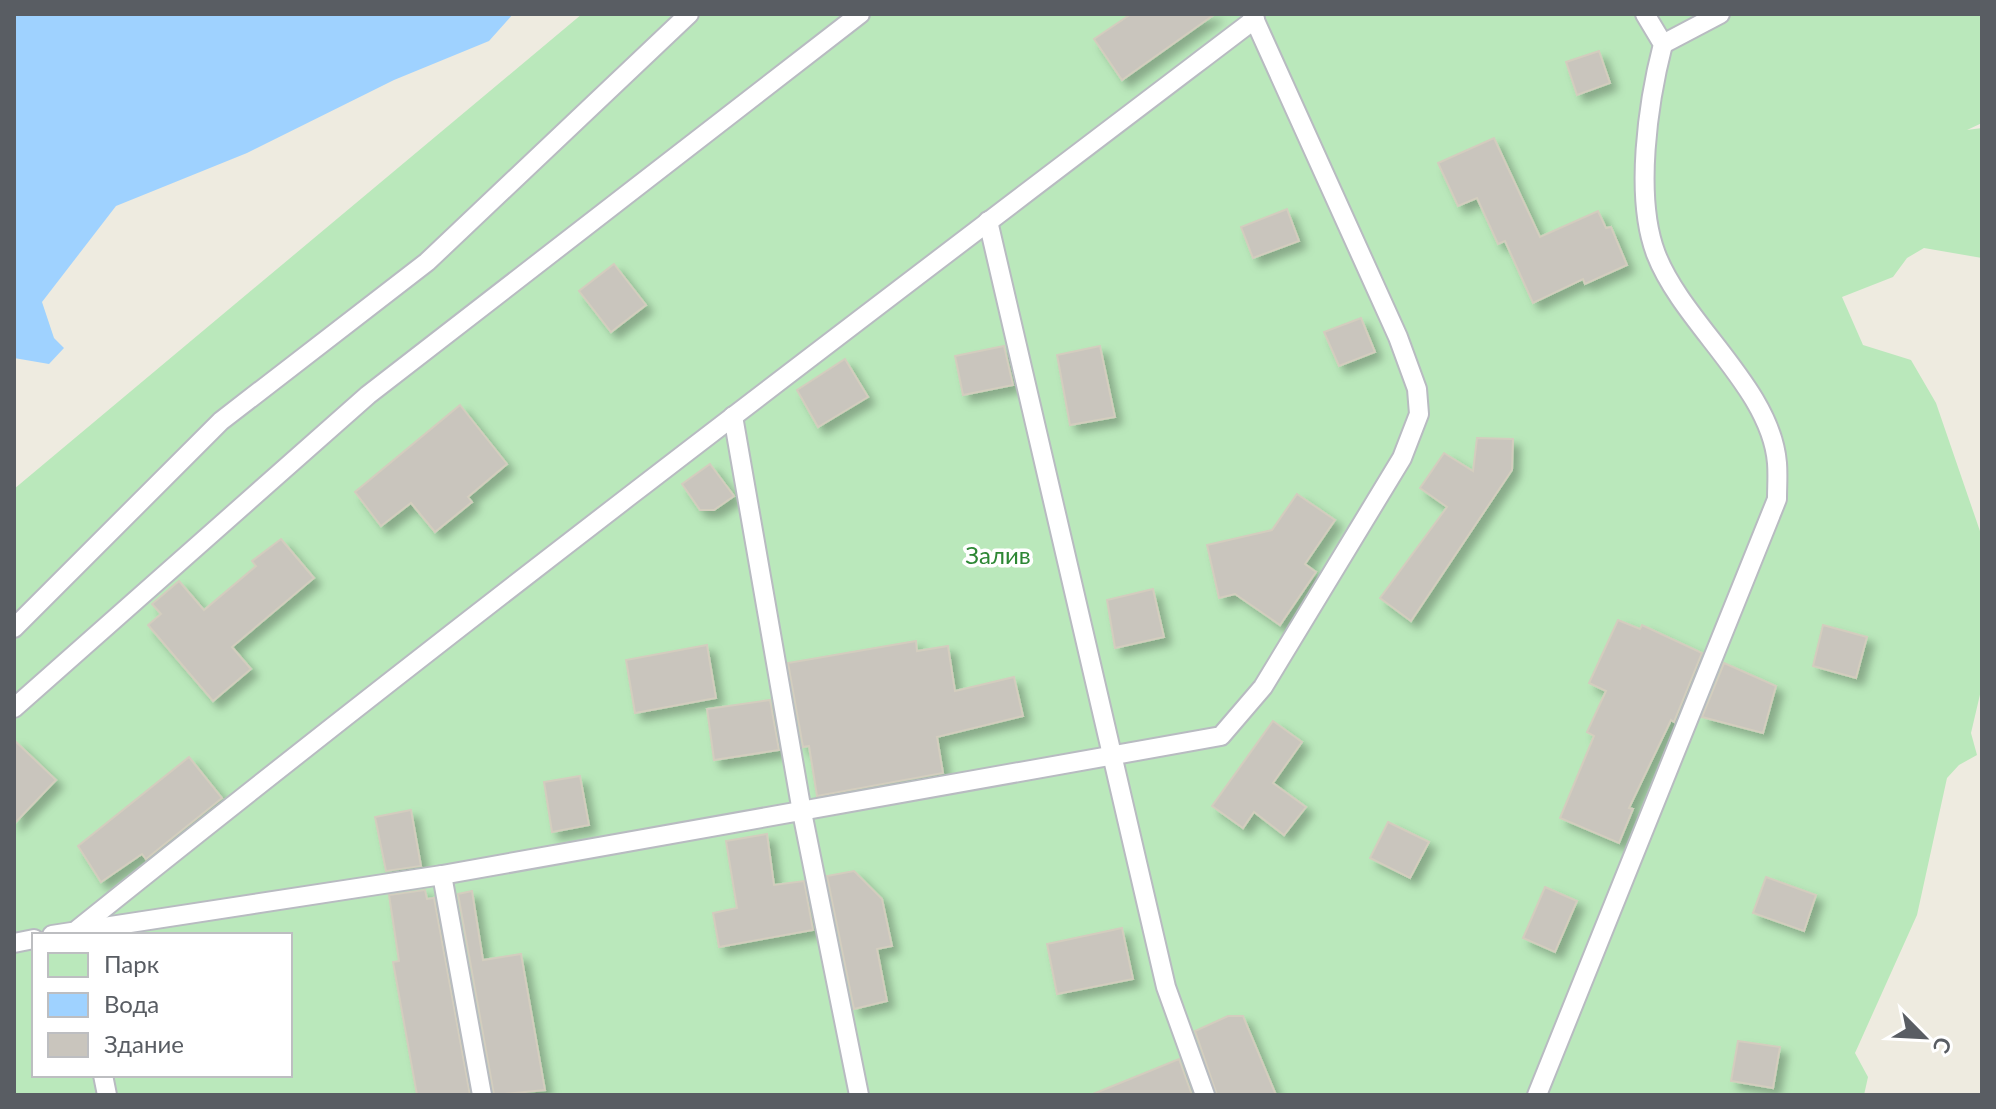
<svg xmlns="http://www.w3.org/2000/svg" width="1996" height="1109" font-family="Lato,sans-serif">
<style>
.green{fill:#bae8bb;fill-rule:evenodd}
.water{fill:#9fd2ff}
.building{fill:#c9c5bd;stroke:#d3cdbe;stroke-width:2;filter:url(#shadow)}
.lines{fill:none;stroke-linecap:round;stroke-linejoin:round}
.lane-casing{stroke:#b8bbc1;stroke-width:22}
.lane{stroke:#fff;stroke-width:18}
.labels{text-anchor:middle;dominant-baseline:central;stroke-width:7;stroke-linejoin:round;paint-order:stroke}
.park-label{font-size:24px;fill:#2d8734;stroke:#fff}
</style>
<defs>
<filter id="shadow"><feDropShadow dx="7" dy="7" stdDeviation="4" flood-color="#0004"/></filter>
</defs>
<rect width="100%" height="100%" fill="#eeebe0"/>
<path class="green" d="M 582,14 L 1982,14 L 1982,123 L 1967,130 L 1982,128 L 1982,258 L 1924,248 L 1907,258 L 1893,277 L 1842,297 L 1863,345 L 1911,360 L 1936,403 L 1982,537 L 1982,686 L 1971,733 L 1977,755 L 1959,765 L 1947,778 L 1917,915 L 1855,1053 L 1868,1077 L 1864,1095 L 14,1095 L 14,489 ZM 34,935 L 290,935 L 290,1075 L 34,1075 Z"/>
<polygon class="water" points="14,14 513,14 489,41 394,80 247,153 116,206 42,302 54,338 64,348 49,364 14,358"/>
<g class="building">
<polygon points="1131,14 1215,14 1122,80 1094,39"/>
<polygon points="1599,51 1610,83 1577,95 1566,62"/>
<polygon points="1494,138 1540,237 1598,211 1606,228 1611,227 1627,265 1585,284 1583,279 1533,303 1505,241 1498,244 1477,198 1458,206 1438,163"/>
<polygon points="1287,209 1299,241 1253,258 1241,227"/>
<polygon points="614,264 646,305 611,332 579,291"/>
<polygon points="1361,318 1375,352 1339,366 1324,332"/>
<polygon points="1004,346 1013,385 963,395 955,356"/>
<polygon points="1100,346 1115,417 1070,425 1057,355"/>
<polygon points="845,359 868,397 818,427 797,390"/>
<polygon points="460,405 507,464 468,497 472,502 435,532 411,503 381,526 355,492"/>
<polygon points="1477,438 1513,439 1512,470 1411,621 1380,598 1447,507 1420,488 1444,453 1473,471"/>
<polygon points="710,464 734,496 714,510 700,510 682,484"/>
<polygon points="1297,494 1335,520 1305,564 1316,572 1280,625 1235,594 1219,598 1207,545 1272,530"/>
<polygon points="281,539 314,578 232,647 251,669 213,701 148,625 161,614 152,604 179,581 204,610 256,566 252,561"/>
<polygon points="1153,589 1164,637 1115,648 1107,600"/>
<polygon points="1618,620 1640,629 1642,625 1702,653 1674,722 1671,720 1629,808 1633,809 1619,843 1560,818 1594,736 1587,732 1606,691 1589,683"/>
<polygon points="1823,625 1867,637 1856,678 1813,666"/>
<polygon points="916,641 917,651 948,646 955,691 1014,677 1023,716 937,737 943,773 817,796 809,746 803,747 788,663"/>
<polygon points="707,645 716,698 635,713 626,660"/>
<polygon points="1724,663 1776,686 1763,733 1702,717"/>
<polygon points="770,700 779,750 714,760 707,709"/>
<polygon points="1273,721 1302,742 1273,783 1306,807 1284,835 1254,812 1243,828 1212,806"/>
<polygon points="14,740 56,780 14,824"/>
<polygon points="189,757 222,798 146,859 142,854 101,882 78,846"/>
<polygon points="580,776 589,825 552,832 544,782"/>
<polygon points="411,810 421,866 386,871 375,817"/>
<polygon points="1388,822 1429,842 1410,878 1370,858"/>
<polygon points="767,834 774,885 804,881 813,930 719,947 713,913 737,908 726,841"/>
<polygon points="854,871 882,899 892,946 877,949 887,1001 854,1009 827,876"/>
<polygon points="1766,877 1816,895 1804,931 1753,913"/>
<polygon points="1545,887 1577,901 1555,952 1523,938"/>
<polygon points="425,890 427,899 434,898 470,1095 417,1095 393,962 399,961 389,895"/>
<polygon points="472,891 483,960 521,954 545,1090 494,1095 458,894"/>
<polygon points="1122,928 1133,979 1057,994 1047,944"/>
<polygon points="1228,1016 1243,1016 1276,1095 1217,1095 1195,1031"/>
<polygon points="1738,1041 1780,1047 1773,1088 1731,1081"/>
<polygon points="1179,1059 1192,1095 1093,1095 1093,1094"/>
</g>
<g class="lines">
<g class="lane-casing">
<g id="lane">
<polyline points="1663,44 1720,14"/>
<polyline points="988,221 1166,987 1205,1095"/>
<polyline points="733,416 802,812 859,1095"/>
<polyline points="14,628 221,421 427,262 689,14"/>
<polyline points="14,708 368,395 860,14"/>
<polyline points="442,875 482,1095"/>
<path d="M 78,929 C 465,618 860,319 1255,19"/>
<polyline points="52,935 442,875 1221,736 1263,687 1402,458 1419,414 1417,389 1398,337 1252,14"/>
<polyline points="14,943 34,939"/>
<polyline points="103,1075 107,1095"/>
<path d="M 1537,1095 L 1777,499 C 1777,487 1778,475 1777,463 C 1771,388 1683,324 1656,254 C 1634,197 1648,102 1663,44 L 1645,14"/>
</g>
</g>
<use href="#lane" class="lane"/>
</g>
<g class="labels">
<g class="park-label">
<text x="998" y="554">Залив</text>
</g>
</g>
<rect width="1996" height="1109" fill="none" stroke="#595d63" stroke-width="32"/>
<rect x="32" y="933" width="260" height="144" fill="#ffffff" stroke="#bdbec1" stroke-width="2"/>
<rect x="48" y="953" width="40" height="24" fill="#bae8bb" stroke="#bdbec1" stroke-width="2"/>
<text x="104" y="973" font-size="24" fill="#595d63">Парк</text>
<rect x="48" y="993" width="40" height="24" fill="#9fd2ff" stroke="#bdbec1" stroke-width="2"/>
<text x="104" y="1013" font-size="24" fill="#595d63">Вода</text>
<rect x="48" y="1033" width="40" height="24" fill="#c9c5bd" stroke="#bdbec1" stroke-width="2"/>
<text x="104" y="1053" font-size="24" fill="#595d63">Здание</text>
<g transform="translate(1924 1037) rotate(114)" stroke="#ffffff" stroke-width="6" paint-order="stroke">
<path d="M0-6L14 30L0 20L-14 30Z" fill="#595d63"/>
<text y="-12" font-size="22" font-weight="bold" text-anchor="middle" fill="#595d63">С</text>
</g>
</svg>
